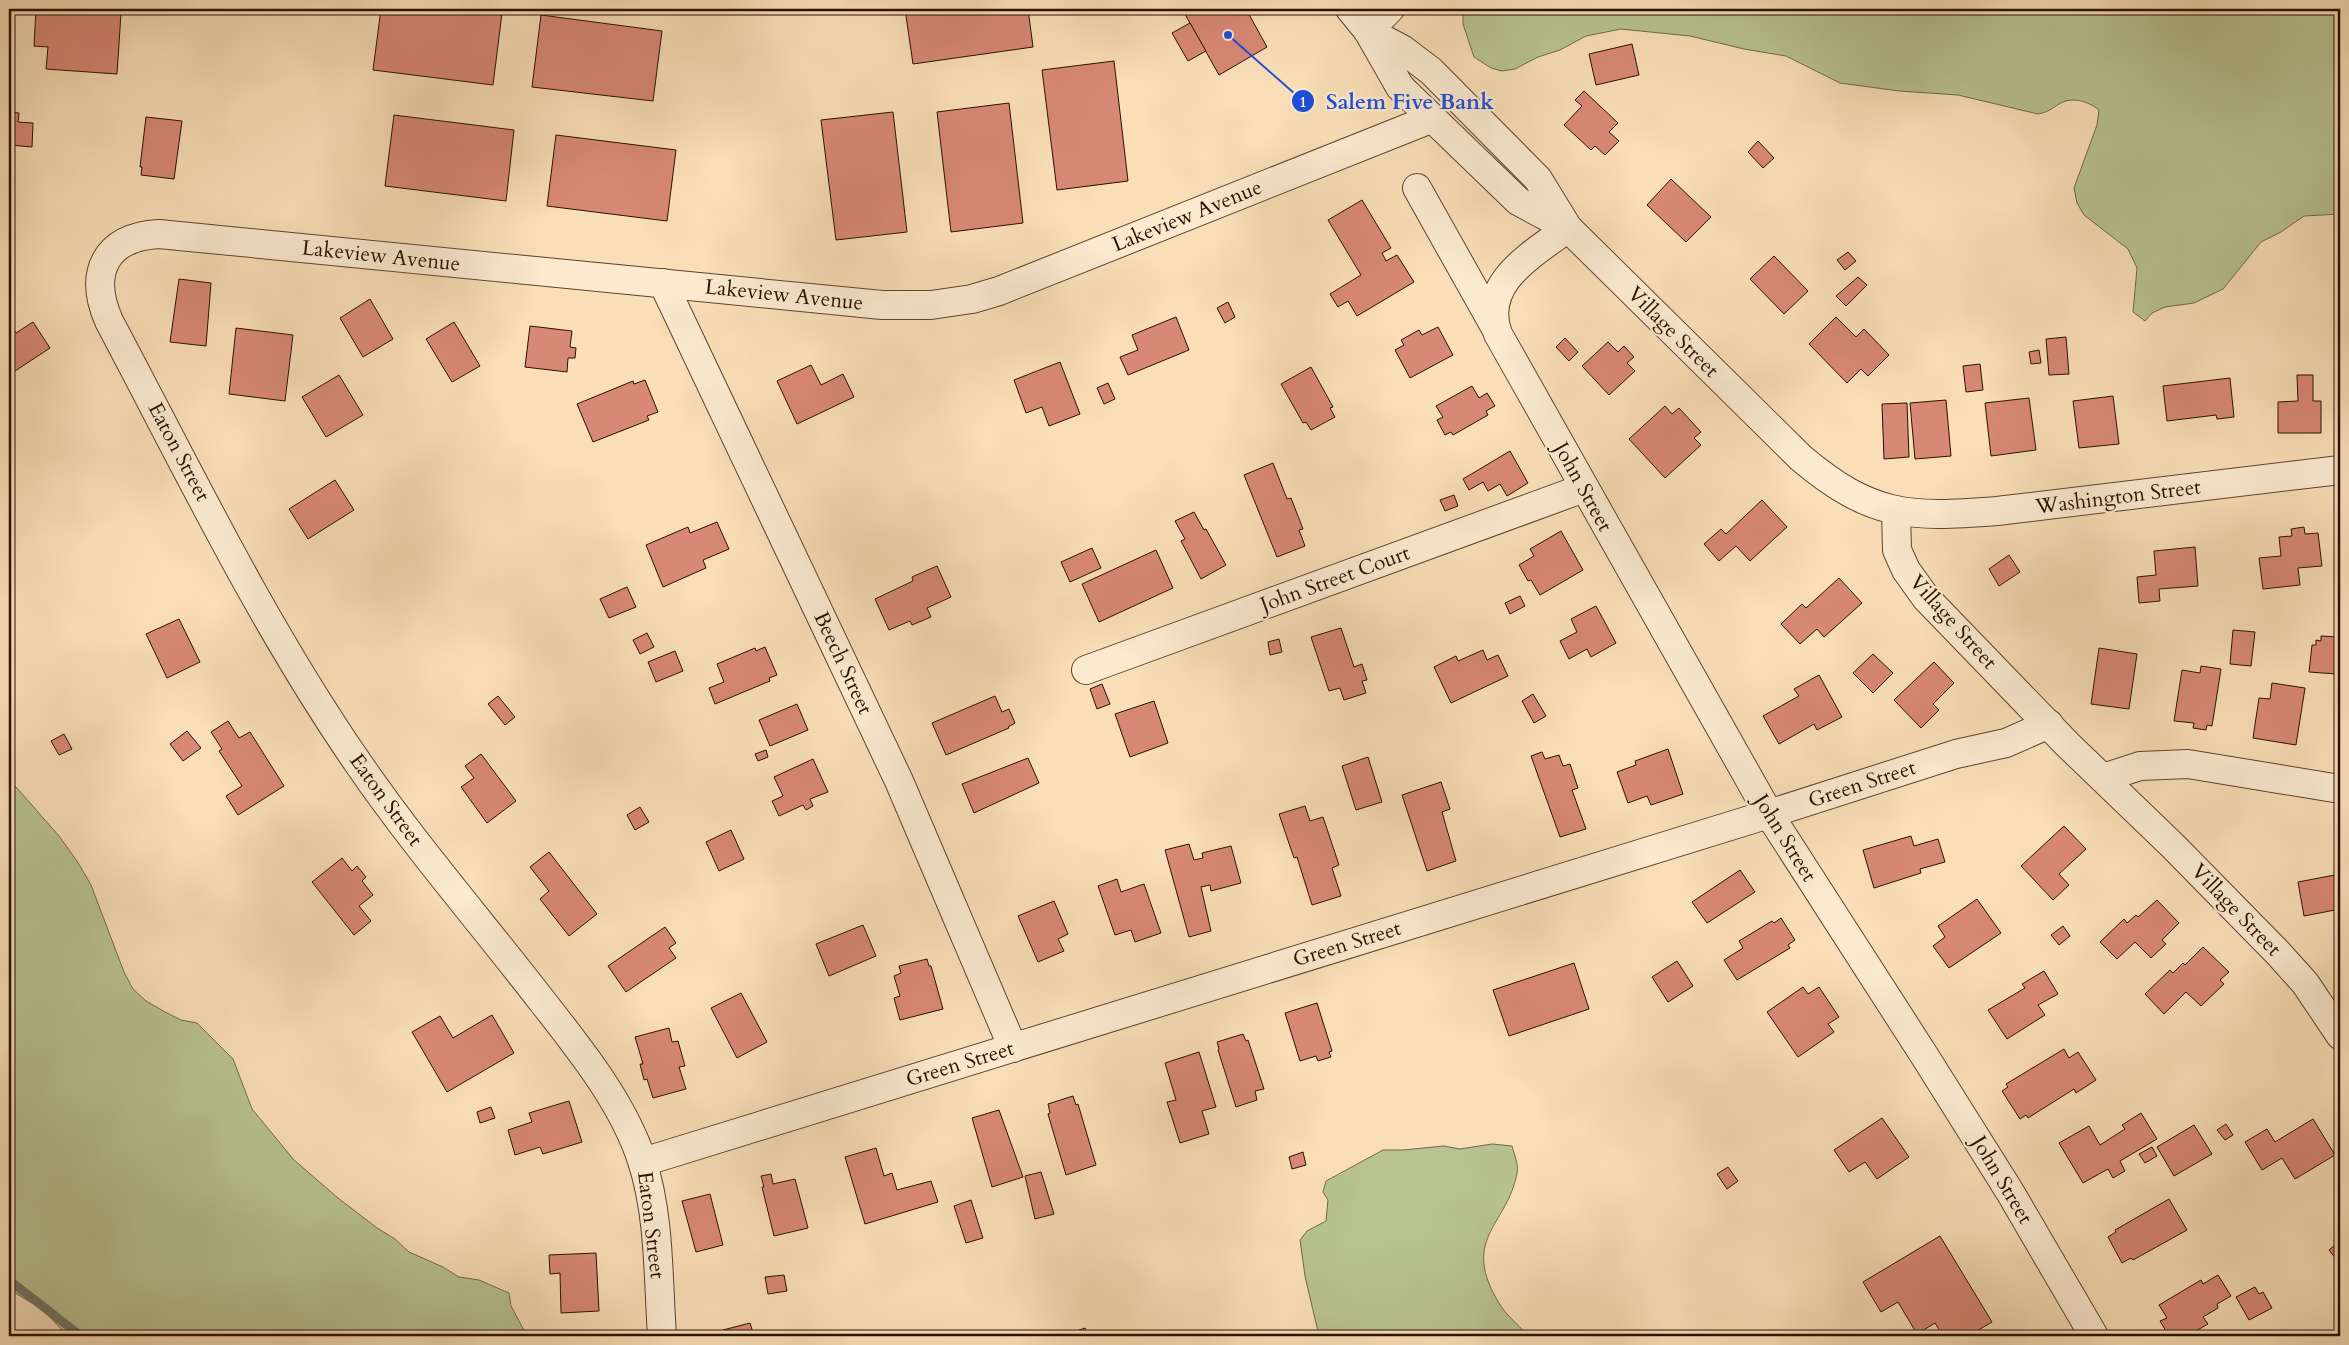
<svg xmlns="http://www.w3.org/2000/svg" width="2349" height="1345" font-family="Cardo,serif">
<style>
.green{fill:#b8c292;stroke:#716949}
.lines{fill:none;stroke-linecap:round;stroke-linejoin:round}
.stream{stroke:#707767;stroke-width:9}
.building{fill:#d88876;stroke:#2a1000}
.minor-casing{stroke:#5e442e;stroke-width:30}
.tertiary-casing{stroke:#5e442e;stroke-width:30}
.minor{stroke:#fbead0;stroke-width:28}
.tertiary{stroke:#fbead0;stroke-width:28}
.labels{text-anchor:middle;dominant-baseline:central;stroke-width:4.5;stroke-linejoin:round;paint-order:stroke}
.street-label{font-size:21px;fill:#2a1000;stroke:#fbead0}
.leader{fill:none;stroke:#1d4ed8;stroke-width:2}
.callout-dot{fill:#1d4ed8;stroke:#fbead0;stroke-width:2}
.mark-label{font-size:15px;text-anchor:middle;font-weight:bold;fill:#fff}
.callout-label{font-size:22px;text-anchor:middle;font-weight:bold;fill:#1d4ed8;stroke:#fbead0;stroke-width:4.5;stroke-linejoin:round;paint-order:stroke}
</style>
<rect width="100%" height="100%" fill="#f9deb7"/>
<filter id="stains"><feTurbulence type="fractalNoise" baseFrequency=".004" numOctaves="4"/><feColorMatrix values="0 0 0 0 .2 0 0 0 0 .09 0 0 0 0 .02 0 0 0 .5 -.17"/></filter>
<radialGradient id="worn" r=".72"><stop offset=".6" stop-color="#630" stop-opacity="0"/><stop offset="1" stop-color="#630" stop-opacity=".3"/></radialGradient>
<g class="green">
<path d="M 1463,9 L 2340,9 L 2340,214 L 2304,216 L 2281,232 L 2261,242 L 2223,289 L 2194,303 L 2165,307 L 2152,313 L 2145,321 L 2133,312 L 2137,268 L 2128,249 L 2084,215 L 2077,203 L 2074,188 L 2097,125 L 2099,110 C 2088,101 2072,96 2059,104 C 2051,109 2048,112 2038,114 L 1958,95 L 1899,91 L 1840,83 L 1786,56 L 1744,49 L 1690,36 L 1621,29 L 1586,36 L 1560,50 L 1538,57 L 1515,69 L 1502,71 L 1491,68 L 1474,57 L 1463,24 Z"/>
<polygon points="9,779 59,836 77,861 91,885 124,972 133,989 146,1001 165,1012 181,1020 197,1023 233,1059 252,1109 294,1160 338,1198 377,1228 395,1239 409,1252 443,1267 459,1277 479,1280 509,1293 511,1306 527,1336 68,1336 43,1310 9,1289"/>
<path d="M 1492,1144 L 1512,1146 C 1514,1154 1519,1165 1517,1173 C 1508,1224 1462,1237 1496,1298 C 1505,1315 1516,1322 1528,1336 L 1319,1336 L 1305,1276 L 1300,1240 L 1307,1231 L 1326,1221 L 1328,1200 L 1323,1192 L 1326,1181 L 1383,1150 L 1403,1150 L 1444,1146 L 1460,1149 Z"/>
</g>
<g class="lines">
<polyline class="stream" points="9,1280 81,1336"/>
</g>
<g class="building">
<polygon points="36,9 121,13 117,74 46,69 48,47 34,46"/>
<polygon points="381,9 464,9 502,13 493,85 373,70"/>
<polygon points="905,9 1028,9 1033,47 913,64"/>
<polygon points="1182,9 1246,9 1267,47 1219,75"/>
<polygon points="541,15 662,31 653,101 532,87"/>
<polygon points="1190,23 1206,51 1188,61 1172,33"/>
<polygon points="1632,44 1639,75 1596,85 1589,54"/>
<polygon points="1114,61 1128,181 1057,190 1042,70"/>
<polygon points="1584,91 1618,123 1609,132 1619,141 1605,155 1595,146 1591,150 1564,125 1582,106 1575,100"/>
<polygon points="1009,103 1023,223 951,232 937,112"/>
<polygon points="9,112 19,113 18,122 33,123 32,147 9,145"/>
<polygon points="893,112 907,232 836,240 821,120"/>
<polygon points="394,115 514,130 506,201 385,186"/>
<polygon points="146,117 182,121 174,179 141,175 142,167 140,167"/>
<polygon points="556,135 676,150 667,221 547,206"/>
<polygon points="1758,141 1774,158 1763,168 1748,152"/>
<polygon points="1671,179 1711,217 1686,242 1647,205"/>
<polygon points="1362,200 1391,248 1382,253 1386,261 1397,255 1414,282 1357,316 1348,301 1338,307 1330,294 1361,275 1328,220"/>
<polygon points="1848,252 1856,261 1845,270 1837,260"/>
<polygon points="1774,256 1808,291 1784,314 1750,279"/>
<polygon points="1858,277 1867,285 1846,306 1836,296"/>
<polygon points="179,279 211,283 206,346 170,342"/>
<polygon points="370,299 393,339 363,357 340,318"/>
<polygon points="1228,302 1235,317 1225,323 1217,308"/>
<polygon points="1176,317 1189,350 1128,375 1120,357 1138,350 1132,335"/>
<polygon points="1836,317 1856,337 1864,329 1889,355 1868,376 1861,369 1847,383 1809,344"/>
<polygon points="9,322 16,333 33,322 50,348 9,375"/>
<polygon points="454,322 480,366 452,382 426,339"/>
<polygon points="530,326 572,331 570,347 576,348 575,358 568,358 567,372 525,367"/>
<polygon points="1438,327 1453,355 1410,378 1395,350 1404,345 1401,340 1419,330 1422,335"/>
<polygon points="236,328 293,335 285,401 229,394"/>
<polygon points="2066,337 2069,374 2049,375 2046,339"/>
<polygon points="1565,338 1578,352 1569,361 1556,347"/>
<polygon points="1608,342 1618,352 1624,346 1634,357 1627,363 1635,371 1609,395 1582,366"/>
<polygon points="2039,350 2041,363 2031,364 2029,352"/>
<polygon points="1060,362 1080,414 1049,426 1042,407 1026,413 1014,380"/>
<polygon points="1980,364 1983,390 1966,392 1963,366"/>
<polygon points="811,365 821,385 843,374 854,397 797,424 777,381"/>
<polygon points="1311,367 1333,407 1330,408 1335,417 1311,430 1306,422 1303,423 1281,384"/>
<polygon points="339,375 363,415 326,437 302,397"/>
<polygon points="2297,375 2313,375 2313,401 2321,401 2321,433 2278,433 2278,402 2298,401"/>
<polygon points="2230,378 2234,417 2217,419 2216,415 2167,421 2163,386"/>
<polygon points="645,380 658,412 647,416 649,420 593,442 577,404 633,381 634,384"/>
<polygon points="1108,383 1115,399 1104,404 1097,388"/>
<polygon points="1472,386 1479,398 1487,393 1495,406 1486,411 1488,415 1453,435 1451,432 1445,435 1437,420 1443,417 1436,406"/>
<polygon points="2113,396 2119,444 2079,448 2073,401"/>
<polygon points="2029,398 2036,450 1991,456 1985,403"/>
<polygon points="1946,400 1951,456 1915,459 1910,403"/>
<polygon points="1907,403 1909,457 1884,459 1882,404"/>
<polygon points="1665,406 1672,414 1679,408 1701,432 1694,438 1701,445 1665,478 1629,439"/>
<polygon points="1510,451 1528,483 1507,496 1500,484 1488,491 1483,482 1469,490 1463,479"/>
<polygon points="1273,463 1287,499 1291,498 1303,529 1299,530 1305,546 1277,557 1244,475"/>
<polygon points="335,480 354,510 308,539 289,509"/>
<polygon points="1454,495 1458,506 1445,511 1440,500"/>
<polygon points="1762,500 1787,527 1750,561 1736,546 1719,561 1704,544 1721,529 1726,534"/>
<polygon points="1194,512 1204,530 1206,529 1226,565 1201,579 1181,541 1185,539 1175,521"/>
<polygon points="717,522 729,549 703,560 706,568 663,587 646,545 688,527 690,533"/>
<polygon points="2304,527 2305,534 2318,533 2322,566 2298,568 2300,585 2263,589 2259,558 2281,556 2279,537 2292,536 2291,529"/>
<polygon points="1561,531 1583,570 1540,595 1531,580 1528,581 1519,565 1534,556 1530,549"/>
<polygon points="2195,547 2198,586 2159,589 2160,601 2139,603 2137,577 2156,575 2154,551"/>
<polygon points="1092,548 1101,568 1070,582 1061,562"/>
<polygon points="1156,550 1173,588 1099,622 1082,584"/>
<polygon points="2009,555 2020,572 1999,586 1989,569"/>
<polygon points="937,566 951,597 927,608 931,617 912,625 910,621 889,630 875,599 913,581 912,577"/>
<polygon points="1839,578 1862,603 1824,637 1817,629 1800,644 1781,624 1802,604 1806,608"/>
<polygon points="627,587 636,607 609,618 600,599"/>
<polygon points="1520,596 1525,606 1510,614 1505,603"/>
<polygon points="1596,606 1616,643 1591,657 1587,649 1569,659 1560,641 1577,632 1571,619"/>
<polygon points="179,619 200,662 167,678 146,634"/>
<polygon points="1341,628 1354,667 1362,664 1367,680 1362,681 1366,693 1344,700 1340,688 1329,691 1311,637"/>
<polygon points="2233,630 2255,632 2251,666 2230,664"/>
<polygon points="647,633 654,647 640,654 633,640"/>
<polygon points="2321,636 2339,637 2336,674 2309,672 2312,645 2316,645 2316,640 2321,641"/>
<polygon points="1279,639 1282,652 1270,655 1268,642"/>
<polygon points="765,647 777,675 769,678 770,681 715,704 709,688 724,682 717,664 755,648 756,651"/>
<polygon points="2099,648 2137,654 2129,709 2091,704"/>
<polygon points="1483,650 1487,660 1498,655 1508,676 1451,703 1434,667 1456,656 1458,661"/>
<polygon points="675,651 683,671 656,682 648,662"/>
<polygon points="1873,654 1893,673 1873,693 1853,673"/>
<polygon points="1934,662 1954,683 1933,704 1939,710 1921,728 1894,700"/>
<polygon points="2201,666 2221,669 2212,726 2207,725 2206,730 2193,728 2194,723 2174,721 2182,670 2200,673"/>
<polygon points="1819,675 1842,717 1817,730 1814,724 1779,744 1763,716 1799,696 1794,689"/>
<polygon points="2272,683 2305,688 2296,745 2253,738 2259,698 2270,699"/>
<polygon points="1102,684 1110,704 1097,709 1090,689"/>
<polygon points="1533,694 1546,716 1534,723 1522,701"/>
<polygon points="498,696 515,717 505,725 488,704"/>
<polygon points="995,696 1002,712 1009,709 1015,723 1008,727 1009,728 946,755 932,723"/>
<polygon points="1154,701 1168,743 1130,757 1115,714"/>
<polygon points="797,704 808,730 770,746 759,720"/>
<polygon points="228,721 239,738 250,732 284,786 238,815 226,796 242,786 219,751 222,749 211,732"/>
<polygon points="187,731 201,748 183,761 170,744"/>
<polygon points="64,734 72,749 59,755 51,741"/>
<polygon points="1668,749 1683,794 1651,805 1647,796 1628,803 1617,772 1636,765 1635,761"/>
<polygon points="766,750 768,757 758,761 755,754"/>
<polygon points="1542,752 1545,759 1559,755 1563,766 1570,764 1578,788 1572,790 1586,829 1560,837 1531,756"/>
<polygon points="481,754 516,801 487,823 461,787 474,778 465,766"/>
<polygon points="1368,757 1382,802 1356,810 1342,766"/>
<polygon points="1028,758 1039,783 974,813 962,784"/>
<polygon points="813,759 828,792 810,799 813,806 806,810 803,805 779,816 772,801 783,796 774,777"/>
<polygon points="1441,782 1450,809 1442,812 1456,861 1427,871 1402,795"/>
<polygon points="1305,806 1310,821 1323,817 1339,865 1332,868 1341,896 1312,905 1297,857 1294,858 1279,814"/>
<polygon points="640,807 649,822 635,830 627,815"/>
<polygon points="2064,826 2086,849 2059,874 2069,885 2053,900 2021,866"/>
<polygon points="731,830 744,859 719,871 706,842"/>
<polygon points="1911,836 1914,846 1938,839 1945,862 1920,869 1921,873 1874,888 1863,850"/>
<polygon points="1189,844 1194,860 1203,858 1202,853 1231,846 1241,883 1211,891 1210,885 1201,887 1211,931 1189,937 1165,850"/>
<polygon points="549,852 597,914 569,936 540,899 549,891 530,867"/>
<polygon points="342,858 352,871 357,866 366,877 362,881 373,895 359,906 371,921 354,935 312,882"/>
<polygon points="1740,870 1755,892 1707,923 1692,902"/>
<polygon points="2340,874 2340,919 2336,920 2335,910 2304,916 2298,882"/>
<polygon points="1117,879 1121,892 1144,884 1161,933 1135,942 1131,930 1115,935 1098,886"/>
<polygon points="1977,899 2001,933 1949,968 1933,946 1945,937 1938,926"/>
<polygon points="2157,900 2179,923 2162,940 2166,944 2151,958 2135,942 2117,959 2100,942 2124,919 2127,923 2136,915 2138,917"/>
<polygon points="1054,901 1068,934 1058,939 1064,951 1038,962 1018,916"/>
<polygon points="1781,918 1795,940 1788,945 1790,948 1737,980 1724,960 1743,948 1739,941 1772,921 1774,923"/>
<polygon points="863,925 876,956 829,976 816,944"/>
<polygon points="2063,926 2070,936 2059,945 2051,935"/>
<polygon points="665,927 676,943 669,948 676,958 626,992 608,966"/>
<polygon points="2203,947 2229,972 2220,980 2224,984 2201,1006 2186,992 2164,1014 2145,994 2170,970 2173,973 2183,963 2185,965"/>
<polygon points="927,959 929,966 931,966 943,1009 900,1020 894,998 900,996 894,976 901,973 899,966"/>
<polygon points="1677,961 1693,986 1668,1002 1652,977"/>
<polygon points="1574,963 1589,1009 1509,1036 1493,990"/>
<polygon points="2044,971 2058,994 2038,1005 2045,1015 2007,1039 1988,1010 2025,988 2022,984"/>
<polygon points="1803,987 1808,994 1819,987 1839,1017 1828,1024 1834,1032 1798,1057 1767,1012"/>
<polygon points="741,993 767,1042 737,1058 711,1008"/>
<polygon points="1317,1003 1332,1051 1329,1052 1331,1057 1318,1061 1316,1056 1300,1061 1285,1013"/>
<polygon points="492,1015 514,1053 447,1092 412,1032 440,1016 453,1038"/>
<polygon points="669,1028 672,1042 678,1041 685,1066 679,1067 686,1089 653,1098 647,1079 644,1080 640,1064 643,1064 635,1037"/>
<polygon points="1243,1034 1246,1041 1248,1040 1264,1089 1255,1091 1257,1100 1236,1107 1218,1050 1219,1049 1217,1042"/>
<polygon points="2064,1049 2069,1058 2078,1052 2096,1080 2076,1093 2074,1089 2028,1118 2026,1115 2020,1119 2002,1091 2008,1087 2006,1084"/>
<polygon points="1199,1052 1216,1107 1202,1111 1209,1134 1180,1143 1167,1102 1176,1100 1165,1063"/>
<polygon points="1073,1096 1076,1105 1078,1104 1096,1165 1066,1175 1048,1114 1050,1113 1048,1104"/>
<polygon points="569,1101 582,1142 543,1154 540,1147 515,1155 508,1130 532,1122 529,1113"/>
<polygon points="491,1107 495,1118 480,1123 477,1112"/>
<polygon points="999,1110 1023,1177 992,1187 972,1118"/>
<polygon points="2141,1113 2157,1139 2120,1161 2125,1171 2113,1178 2108,1169 2083,1183 2059,1143 2089,1126 2100,1145 2125,1129 2122,1125"/>
<polygon points="1882,1118 1909,1157 1877,1179 1865,1162 1849,1172 1834,1150"/>
<polygon points="2313,1119 2335,1155 2295,1179 2282,1158 2262,1170 2245,1142 2267,1129 2275,1142"/>
<polygon points="2226,1124 2233,1135 2225,1140 2217,1130"/>
<polygon points="2194,1125 2212,1154 2174,1176 2157,1147"/>
<polygon points="2152,1147 2157,1156 2145,1163 2139,1154"/>
<polygon points="876,1148 884,1176 892,1173 897,1190 931,1181 938,1202 865,1224 845,1157"/>
<polygon points="1303,1152 1306,1165 1292,1169 1289,1157"/>
<polygon points="1728,1167 1738,1181 1727,1189 1717,1174"/>
<polygon points="1041,1172 1054,1214 1035,1219 1025,1176"/>
<polygon points="771,1174 773,1184 795,1179 808,1228 774,1236 762,1187 764,1187 761,1176"/>
<polygon points="710,1194 723,1245 696,1252 682,1201"/>
<polygon points="2169,1199 2187,1230 2133,1260 2131,1258 2122,1263 2108,1237 2116,1232 2115,1230"/>
<polygon points="971,1200 983,1238 966,1243 954,1206"/>
<polygon points="1940,1236 1992,1322 1968,1336 1943,1336 1935,1323 1917,1334 1898,1302 1881,1312 1863,1282"/>
<polygon points="2340,1241 2340,1264 2329,1250"/>
<polygon points="596,1253 599,1311 561,1313 560,1273 550,1274 549,1255"/>
<polygon points="784,1275 787,1291 768,1294 765,1277"/>
<polygon points="2218,1275 2231,1296 2217,1304 2218,1308 2203,1317 2208,1324 2187,1336 2169,1336 2160,1321 2167,1318 2159,1305 2201,1280 2203,1284"/>
<polygon points="2255,1287 2259,1294 2263,1292 2272,1308 2249,1320 2236,1297"/>
<polygon points="750,1323 754,1336 724,1336 723,1330"/>
<polygon points="1085,1328 1088,1336 1061,1336"/>
</g>
<g class="lines">
<g class="minor-casing">
<g id="minor">
<polyline points="1368,31 1390,9"/>
<polyline points="663,283 899,781 1013,1048"/>
<polyline points="1896,511 1897,550 1906,570 1926,598 2067,744 2173,846 2278,953 2305,983 2340,1035"/>
<polyline points="1086,670 1584,488"/>
<polyline points="2103,778 2140,766 2188,764 2340,789"/>
<polyline points="643,1162 1769,814 1956,754 2006,743 2049,724"/>
<path d="M 662,1336 C 658,1279 660,1216 642,1161 C 624,1104 579,1048 542,1001 C 481,922 415,846 358,763 C 262,624 188,470 109,321 C 88,273 105,237 159,234 L 882,305 L 931,305 L 972,299 L 999,291 L 1433,118"/>
</g>
</g>
<g class="tertiary-casing">
<g id="tertiary">
<polyline points="1350,9 1368,31 1400,87 1518,201 1568,228"/>
<path d="M 1368,31 L 1402,49 L 1431,71 L 1538,179 L 1568,228 L 1801,458 C 1871,517 1909,518 1997,511 L 2340,470"/>
<polyline points="1417,188 1495,327"/>
<path d="M 1568,228 C 1533,254 1479,283 1498,334 L 1769,814 L 1924,1055 L 2010,1192 L 2094,1336"/>
</g>
</g>
<use href="#minor" class="minor"/>
<use href="#tertiary" class="tertiary"/>
</g>
<g class="labels">
<g class="street-label">
<text transform="translate(1187 216) rotate(-22)">Lakeview Avenue</text>
<text transform="translate(381 256) rotate(6)">Lakeview Avenue</text>
<text transform="translate(784 295) rotate(6)">Lakeview Avenue</text>
<text transform="translate(1673 332) rotate(45)">Village Street</text>
<text transform="translate(179 452) rotate(62)">Eaton Street</text>
<text transform="translate(1583 487) rotate(61)">John Street</text>
<text transform="translate(2118 497) rotate(-7)">Washington Street</text>
<text transform="translate(1335 579) rotate(-20)">John Street Court</text>
<text transform="translate(1953 622) rotate(48)">Village Street</text>
<text transform="translate(843 663) rotate(65)">Beech Street</text>
<text transform="translate(1862 784) rotate(-18)">Green Street</text>
<text transform="translate(386 800) rotate(54)">Eaton Street</text>
<text transform="translate(1785 838) rotate(58)">John Street</text>
<text transform="translate(2236 910) rotate(46)">Village Street</text>
<text transform="translate(1347 944) rotate(-17)">Green Street</text>
<text transform="translate(960 1064) rotate(-17)">Green Street</text>
<text transform="translate(2002 1180) rotate(59)">John Street</text>
<text transform="translate(651 1225) rotate(83)">Eaton Street</text>
</g>
</g>
<path class="leader" d="M1228 35L1303 101"/>
<g class="callout-dot">
<circle cx="1228" cy="35" r="5"/>
<circle cx="1303" cy="101" r="12"/>
</g>
<g class="mark-label">
<text x="1303" y="107">1</text>
</g>
<g class="callout-label">
<text x="1410" y="109">Salem Five Bank</text>
</g>
<rect width="2349" height="1345" fill="none" stroke="#f9deb7" stroke-width="30"/>
<rect x="10" y="10" width="2329" height="1325" fill="none" stroke="#2a1000" stroke-width="2.5"/>
<rect x="15" y="15" width="2319" height="1315" fill="none" stroke="#2a1000"/>
<rect width="100%" height="100%" filter="url(#stains)"/>
<rect width="100%" height="100%" fill="url(#worn)"/>
</svg>
